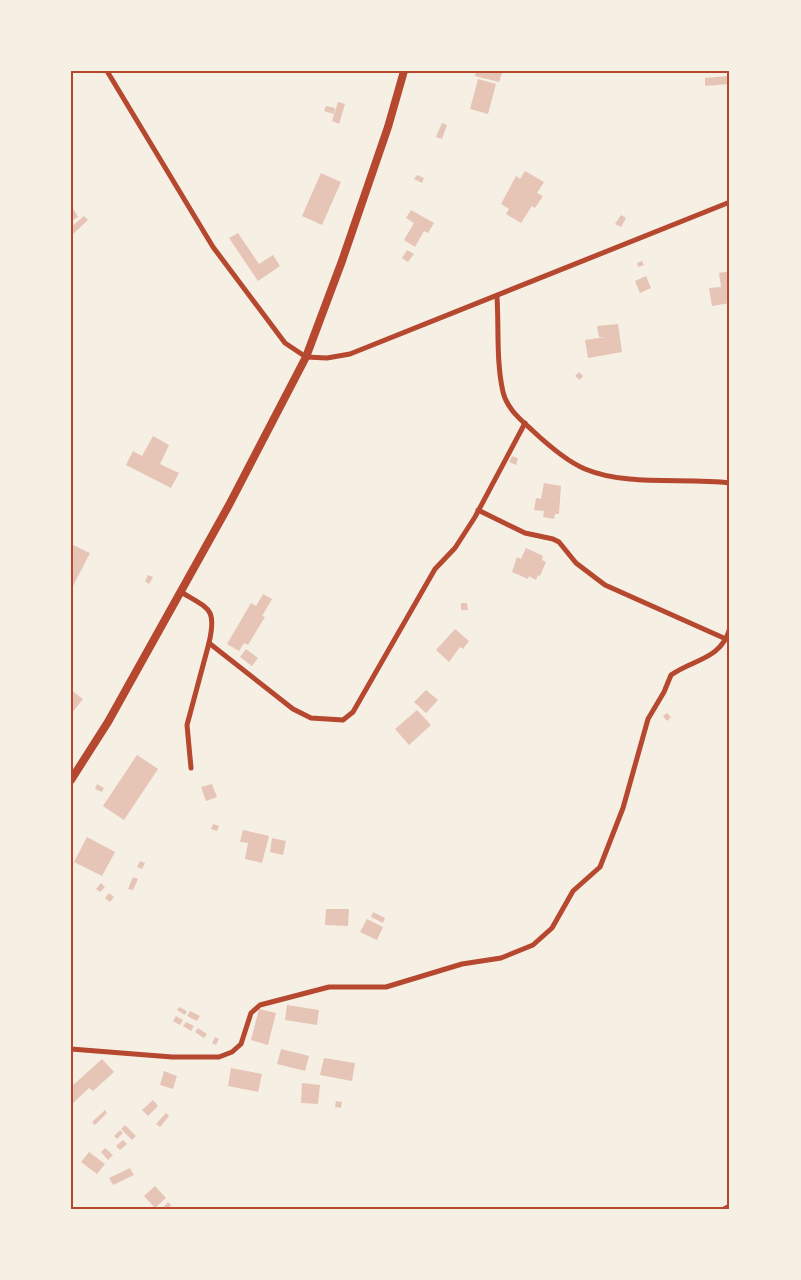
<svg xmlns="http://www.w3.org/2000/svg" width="801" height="1280" font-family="Roboto,sans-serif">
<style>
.building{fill:#e6c5b7}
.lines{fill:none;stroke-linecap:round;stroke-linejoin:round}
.minor{stroke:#b5482f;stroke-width:5}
.primary{stroke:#b5482f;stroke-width:8}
.neatline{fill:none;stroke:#b5482f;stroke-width:2}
</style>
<rect width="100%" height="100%" fill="#f6efe4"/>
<g class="building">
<polygon points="476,71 502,73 499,82 475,76"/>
<polygon points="728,76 729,84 705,86 705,78"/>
<polygon points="478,79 496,84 488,114 470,109"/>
<polygon points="338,102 345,104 339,124 332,121"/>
<polygon points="326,106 335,108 334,114 324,111"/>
<polygon points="442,123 447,125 442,139 436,137"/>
<polygon points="525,171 544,182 537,193 543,196 535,208 532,206 521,223 506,214 509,209 501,204 516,176 520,179"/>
<polygon points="321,173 341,182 322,225 302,216"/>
<polygon points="417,175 424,178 422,183 414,179"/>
<polygon points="71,205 78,217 71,221"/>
<polygon points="411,210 434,223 428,233 424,231 415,247 404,240 414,223 406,218"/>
<polygon points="621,215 626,218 621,227 615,224"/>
<polygon points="84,216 88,220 73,234 71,227"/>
<polygon points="238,233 259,264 273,255 280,266 258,281 229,238"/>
<polygon points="407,250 414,254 408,262 402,258"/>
<polygon points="642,261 644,265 638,267 637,263"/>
<polygon points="730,271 730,303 712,306 709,288 721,287 719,273"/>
<polygon points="646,276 651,288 640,293 635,281"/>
<polygon points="618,324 622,352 588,358 585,340 605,337 599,337 597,326"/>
<polygon points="579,372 583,376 580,380 575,376"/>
<polygon points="153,436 169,445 160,464 179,473 171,488 126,465 133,451 142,456"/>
<polygon points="512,456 518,458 516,465 509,462"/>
<polygon points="544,483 561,486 559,514 555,514 554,519 543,517 544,511 534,510 536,498 541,499"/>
<polygon points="71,544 90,553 71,590"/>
<polygon points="526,548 543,556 542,560 546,562 540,576 538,575 536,580 529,576 528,579 512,572 517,557 521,559"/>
<polygon points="148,575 153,577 149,584 145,581"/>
<polygon points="263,594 272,599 262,616 265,617 248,645 244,643 239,651 227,644 251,603 256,606"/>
<polygon points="461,603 467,603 468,610 461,610"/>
<polygon points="455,629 469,641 463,649 460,647 449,662 436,650"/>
<polygon points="246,649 258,658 252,666 240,657"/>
<polygon points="71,690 83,699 71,714"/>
<polygon points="426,690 438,700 426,713 414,702"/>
<polygon points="417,710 431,725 409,745 395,729"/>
<polygon points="667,713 671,717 667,721 663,716"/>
<polygon points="137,755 158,769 124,820 103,806"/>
<polygon points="97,784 104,788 102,792 95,789"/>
<polygon points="212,784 217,797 206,801 201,787"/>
<polygon points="213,824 219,826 217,831 211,829"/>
<polygon points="243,830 269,836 262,863 245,859 248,843 240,842"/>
<polygon points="87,837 115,852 102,876 74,862"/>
<polygon points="272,838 286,841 283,855 270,852"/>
<polygon points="140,861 145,863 142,869 137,867"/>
<polygon points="133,877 138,879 133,890 128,889"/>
<polygon points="101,883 105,887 100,892 96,889"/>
<polygon points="109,893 114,897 110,902 105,898"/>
<polygon points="326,909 349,909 348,926 325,925"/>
<polygon points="373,912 385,918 383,923 371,917"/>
<polygon points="367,919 383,927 377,940 360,932"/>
<polygon points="287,1005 319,1010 317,1025 285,1020"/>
<polygon points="179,1007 187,1011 185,1015 177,1010"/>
<polygon points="259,1009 276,1013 268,1045 251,1040"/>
<polygon points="190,1011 200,1016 197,1021 187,1016"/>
<polygon points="176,1016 183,1020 180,1025 173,1021"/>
<polygon points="186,1022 194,1026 191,1031 183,1026"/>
<polygon points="198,1028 207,1034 204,1038 195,1032"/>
<polygon points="215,1037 219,1039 216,1045 212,1043"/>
<polygon points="281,1049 309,1056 305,1071 277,1064"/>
<polygon points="324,1058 355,1063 352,1081 320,1075"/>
<polygon points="102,1059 114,1072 93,1091 89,1088 72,1104 71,1087"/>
<polygon points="231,1068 262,1074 258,1092 228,1086"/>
<polygon points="164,1071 177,1076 173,1089 160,1085"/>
<polygon points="302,1083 320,1085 318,1104 301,1103"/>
<polygon points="153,1100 158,1106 148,1116 142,1110"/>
<polygon points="336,1101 342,1102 341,1108 335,1107"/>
<polygon points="105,1110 107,1113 95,1125 92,1122"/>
<polygon points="166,1113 169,1116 160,1127 156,1124"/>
<polygon points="125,1125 136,1136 132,1140 121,1129"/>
<polygon points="120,1130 123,1133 117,1139 114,1136"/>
<polygon points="123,1140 127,1144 120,1150 116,1146"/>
<polygon points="105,1148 113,1155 108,1160 101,1152"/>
<polygon points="89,1152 105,1164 97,1174 81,1162"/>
<polygon points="130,1168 134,1175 113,1185 109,1178"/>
<polygon points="155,1186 166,1198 155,1208 144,1196"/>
<polygon points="168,1202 171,1205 168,1209 162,1209"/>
</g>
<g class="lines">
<g class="minor">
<polyline points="107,71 213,247 285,343 306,357 327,358 350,354 730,202"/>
<path d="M 497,297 C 499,328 496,361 503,392 C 507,409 521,420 533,431 C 548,445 566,461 585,469 C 628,487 685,477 730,483"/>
<polyline points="478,510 525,533 553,539 559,542 576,563 605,585 726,639"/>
<path d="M 181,592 C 209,609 217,608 209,643 L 293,709 L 311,718 L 343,720 L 353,712 L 435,569 L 455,548 L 475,517 L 525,423"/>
<polyline points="191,768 187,725 209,643"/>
<path d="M 71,1049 L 172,1057 L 219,1057 L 232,1052 L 241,1044 L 251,1013 L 260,1005 L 329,987 L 386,987 L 462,964 L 501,958 L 533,945 L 552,928 L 573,891 L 600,867 L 623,808 L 648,719 L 664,692 L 671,675 C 693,659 721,660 730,628"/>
<polyline points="724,1209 730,1206"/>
</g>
<polyline class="primary" points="71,780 108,722 229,505 306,357 342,261 388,127 404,71"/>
</g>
<rect width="801" height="1280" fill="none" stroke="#f6efe4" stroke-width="145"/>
<rect x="72" y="72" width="656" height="1136" class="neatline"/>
</svg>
